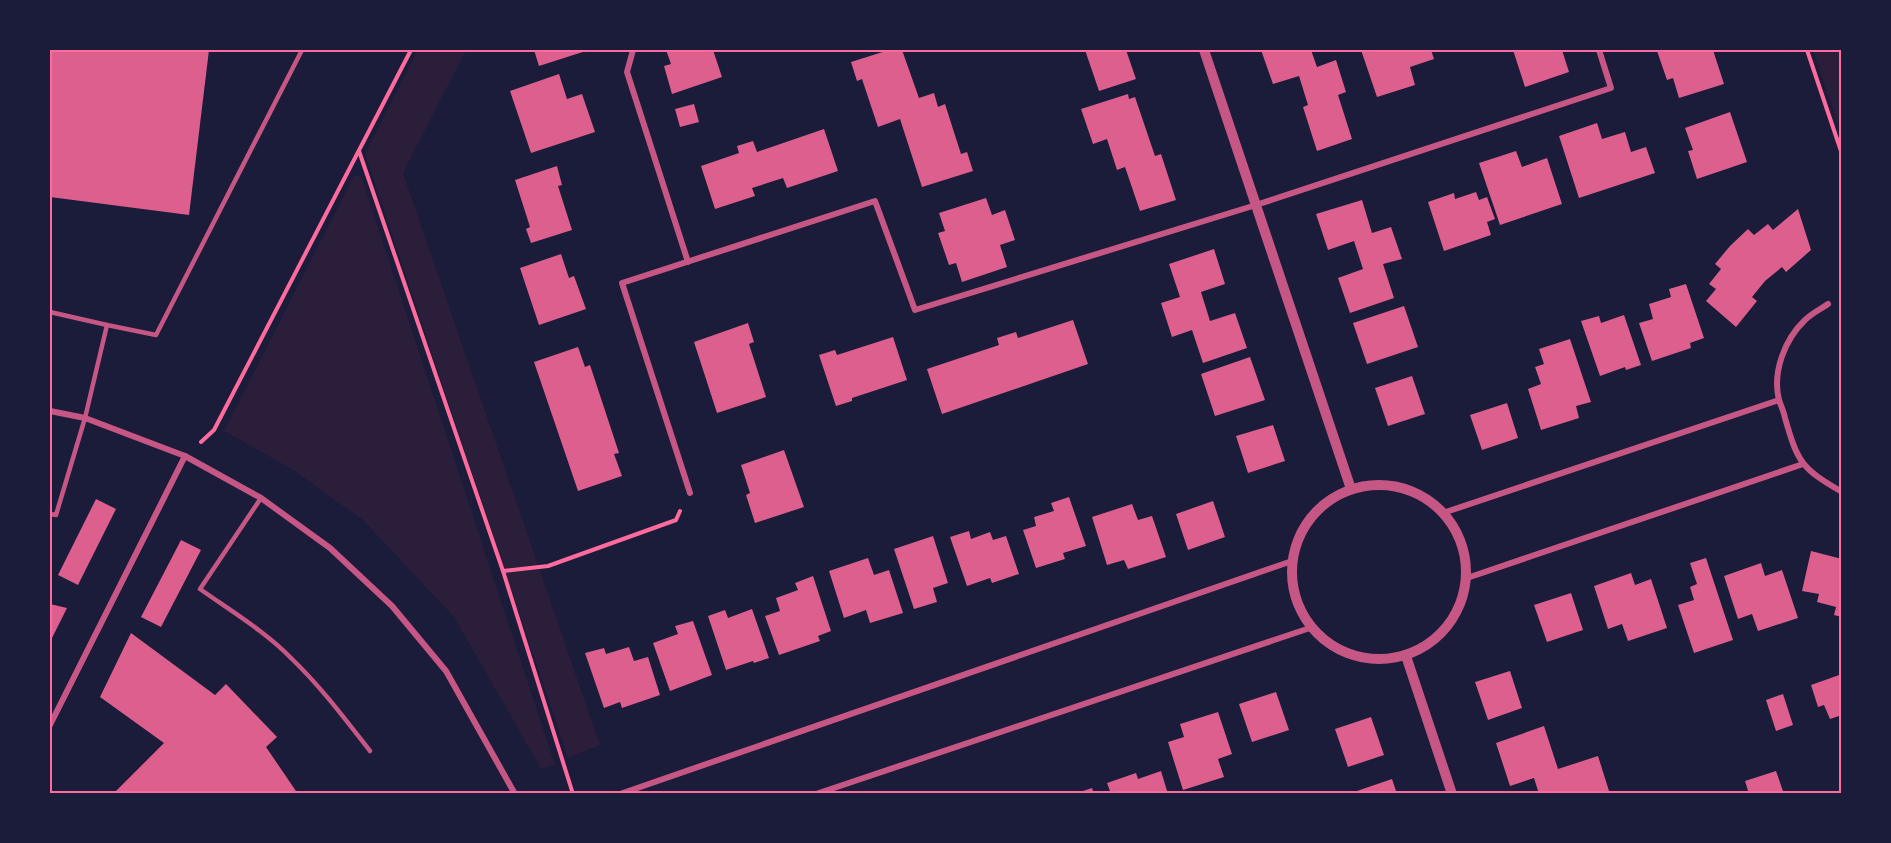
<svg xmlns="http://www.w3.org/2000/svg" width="1891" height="843" font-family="Karla,sans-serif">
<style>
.green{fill:#2a1e3b}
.building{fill:#dd5f8e}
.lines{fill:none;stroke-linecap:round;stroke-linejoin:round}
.path{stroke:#ff6b9d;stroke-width:4}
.service{stroke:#c65784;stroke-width:4.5}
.minor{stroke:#c65784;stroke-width:6}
.tertiary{stroke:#c65784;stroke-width:10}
.neatline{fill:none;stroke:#ff6b9d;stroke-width:2}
</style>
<rect width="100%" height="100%" fill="#1b1b3a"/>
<g class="green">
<polygon points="418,50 466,50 403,173 600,745 568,758 365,154"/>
<polygon points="1813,50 1841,50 1841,133"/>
<polygon points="354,176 361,176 555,765 541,769 454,617 363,520 293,470 224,431"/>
</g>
<g class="building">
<polygon points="50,50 209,50 189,215 50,197"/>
<polygon points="534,50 589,50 539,66"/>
<polygon points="666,50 713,50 722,77 672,94 664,66 671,64"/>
<polygon points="889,50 902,50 919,98 934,93 938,107 945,104 961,154 967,152 973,171 922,187 900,119 878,127 862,79 857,81 851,62"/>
<polygon points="1085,50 1126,50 1136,79 1099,91"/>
<polygon points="1261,50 1311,50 1317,67 1336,60 1346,92 1338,95 1352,139 1317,151 1303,107 1308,105 1299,76 1273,84"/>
<polygon points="1361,50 1431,50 1434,59 1410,67 1415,85 1377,97"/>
<polygon points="1513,50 1562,50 1569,72 1525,87"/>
<polygon points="1661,50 1713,50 1724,84 1679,98 1673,78 1667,80 1657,51"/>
<polygon points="559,74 567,99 582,94 595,132 531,153 510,91"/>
<polygon points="1128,94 1129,99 1135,97 1155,156 1161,154 1176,200 1140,211 1125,167 1117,170 1107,139 1093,144 1081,109"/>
<polygon points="694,104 699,122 680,127 675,109"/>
<polygon points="1730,112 1747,162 1697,179 1688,151 1693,150 1685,128"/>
<polygon points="1597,123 1602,139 1625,132 1631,152 1646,147 1655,173 1579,198 1559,136"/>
<polygon points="824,129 838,171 787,188 783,178 752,188 755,196 715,209 701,166 739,153 737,146 753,141 757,152"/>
<polygon points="1516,151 1522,167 1547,158 1562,204 1500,225 1479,163"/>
<polygon points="557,166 562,185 558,186 572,230 531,243 526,229 530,227 515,180"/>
<polygon points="1476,192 1479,200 1487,197 1495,219 1487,222 1491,235 1444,251 1428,202 1454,193 1455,199"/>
<polygon points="986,198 992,215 1005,210 1015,240 1000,245 1007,267 962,282 956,263 949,265 938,233 945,231 939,213"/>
<polygon points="1362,200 1372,233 1391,227 1402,259 1383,264 1394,298 1350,313 1338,278 1363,269 1354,241 1328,250 1316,214"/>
<polygon points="1798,209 1811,250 1786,272 1782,267 1765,281 1752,297 1757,301 1736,327 1706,301 1716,289 1709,284 1721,269 1715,264 1730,246 1748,229 1754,235 1768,224 1773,230"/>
<polygon points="1214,249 1225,284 1201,292 1210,321 1235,313 1247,348 1203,363 1192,330 1172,337 1161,303 1180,297 1169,264"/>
<polygon points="561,254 569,278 574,276 586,309 539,325 520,268"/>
<polygon points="1686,284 1704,338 1690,343 1691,348 1652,361 1639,323 1653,319 1649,304 1671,297 1669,289"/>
<polygon points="1404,306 1418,347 1367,364 1353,323"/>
<polygon points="1624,315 1641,365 1626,370 1625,367 1600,376 1581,321 1599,316 1601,323"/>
<polygon points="1073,320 1088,364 942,414 927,369 999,345 997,338 1016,332 1018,338"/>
<polygon points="748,323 754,342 749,344 766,397 717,413 694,342"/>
<polygon points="893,337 907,380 852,398 852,401 836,406 819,355 835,350 837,355"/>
<polygon points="1570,339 1591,402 1576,406 1579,418 1541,430 1528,389 1541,384 1535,367 1544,364 1539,349"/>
<polygon points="578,347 585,367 590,365 619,453 614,454 622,476 578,491 534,362"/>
<polygon points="1250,357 1265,400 1215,416 1201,374"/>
<polygon points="1412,376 1425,414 1388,426 1375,388"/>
<polygon points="1507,403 1518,438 1482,450 1470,415"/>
<polygon points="1273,425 1285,461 1248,473 1236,436"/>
<polygon points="784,450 804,507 755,523 746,495 750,493 741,465"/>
<polygon points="1069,497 1086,546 1063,553 1065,559 1036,568 1023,530 1036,526 1034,517 1054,511 1051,503"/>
<polygon points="96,499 116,509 78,585 58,575"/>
<polygon points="1213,501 1225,537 1188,550 1176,514"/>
<polygon points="1132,504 1138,520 1152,516 1166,557 1128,569 1124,560 1107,565 1092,517"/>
<polygon points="969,531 971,539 990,532 993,540 1006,536 1019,574 992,583 990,578 967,586 950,537"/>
<polygon points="933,536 948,583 933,588 937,602 914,609 894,549"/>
<polygon points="181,540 201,550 161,627 141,617"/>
<polygon points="1811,551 1842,559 1840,565 1842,566 1842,617 1834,615 1836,607 1817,602 1819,594 1802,591"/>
<polygon points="868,558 874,575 889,570 903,613 870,623 866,610 844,618 829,571"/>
<polygon points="1706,558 1733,640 1694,653 1678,605 1694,600 1690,587 1697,584 1690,563"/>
<polygon points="1761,563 1765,576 1782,570 1798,618 1758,631 1752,614 1738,619 1724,576"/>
<polygon points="1631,573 1635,585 1651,579 1667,628 1628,641 1622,624 1608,629 1594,586"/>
<polygon points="813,576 831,631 818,636 820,641 779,655 765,616 780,611 776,598 798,590 795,583"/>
<polygon points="1571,593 1583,630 1547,642 1534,605"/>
<polygon points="50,604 67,608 50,642"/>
<polygon points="752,609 769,658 754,663 753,661 726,670 708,616 725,610 728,618"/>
<polygon points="693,621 712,675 670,691 653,643 678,634 675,626"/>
<polygon points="131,633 215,695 226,684 277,737 266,747 298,794 113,794 164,743 100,697"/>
<polygon points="629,647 634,661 648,657 660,695 622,708 620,702 604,708 585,653 604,648 606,654"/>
<polygon points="1510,671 1522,708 1488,720 1475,682"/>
<polygon points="1842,674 1842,715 1830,719 1824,705 1818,707 1811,685"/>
<polygon points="1276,692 1289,730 1252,742 1239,704"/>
<polygon points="1783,694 1793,725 1776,731 1766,700"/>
<polygon points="1218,712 1232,754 1218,759 1224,777 1183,790 1168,742 1184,737 1180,724"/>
<polygon points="1371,717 1384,755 1348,767 1335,729"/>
<polygon points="1544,726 1558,769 1598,756 1610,794 1539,794 1534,778 1510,786 1496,743"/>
<polygon points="1161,771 1168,794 1111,794 1107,783 1136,773 1138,779"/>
<polygon points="1776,771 1784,794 1749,794 1745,781"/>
<polygon points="1392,779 1397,794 1351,794 1351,793"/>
<polygon points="1092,788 1094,794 1077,794 1077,793"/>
</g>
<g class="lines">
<g class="path">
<polyline points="1807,50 1842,154"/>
<polyline points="359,151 503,571 573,794"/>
<polyline points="201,442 214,430 411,50"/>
<polyline points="503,571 548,566 676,520 680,511"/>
</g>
<g class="service">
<polyline points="50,312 107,325 85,418 56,515 50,514"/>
<polyline points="107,325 156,335 302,50"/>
<path d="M 261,498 L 200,589 C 231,611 266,632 292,659 C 321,687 345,719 370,751"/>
</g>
<g class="minor">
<polyline points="633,50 627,72 688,262"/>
<path d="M 1828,304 C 1821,309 1812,313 1805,320 C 1785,339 1772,372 1779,400 C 1781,406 1784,412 1785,418 C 1798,463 1801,468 1842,492"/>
<polyline points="50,411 85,418 185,456 261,498 330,548 392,606 446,671 515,794"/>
<polyline points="690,493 622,283 875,201 915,310 1256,205 1611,88 1599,50"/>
<polyline points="1443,513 1779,400"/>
<polyline points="1467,578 1803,464"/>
<polyline points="50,725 185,456"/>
<polyline points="620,794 1292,561"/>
<polyline points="816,794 1310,628"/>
</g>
<g class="tertiary">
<polyline points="1204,50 1351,489"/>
<circle cx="1379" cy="572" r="87"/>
<polyline points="1406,656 1452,794"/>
</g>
</g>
<rect width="1891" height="843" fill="none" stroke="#1b1b3a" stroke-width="102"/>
<rect x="51" y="51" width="1789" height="741" class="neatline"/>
</svg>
